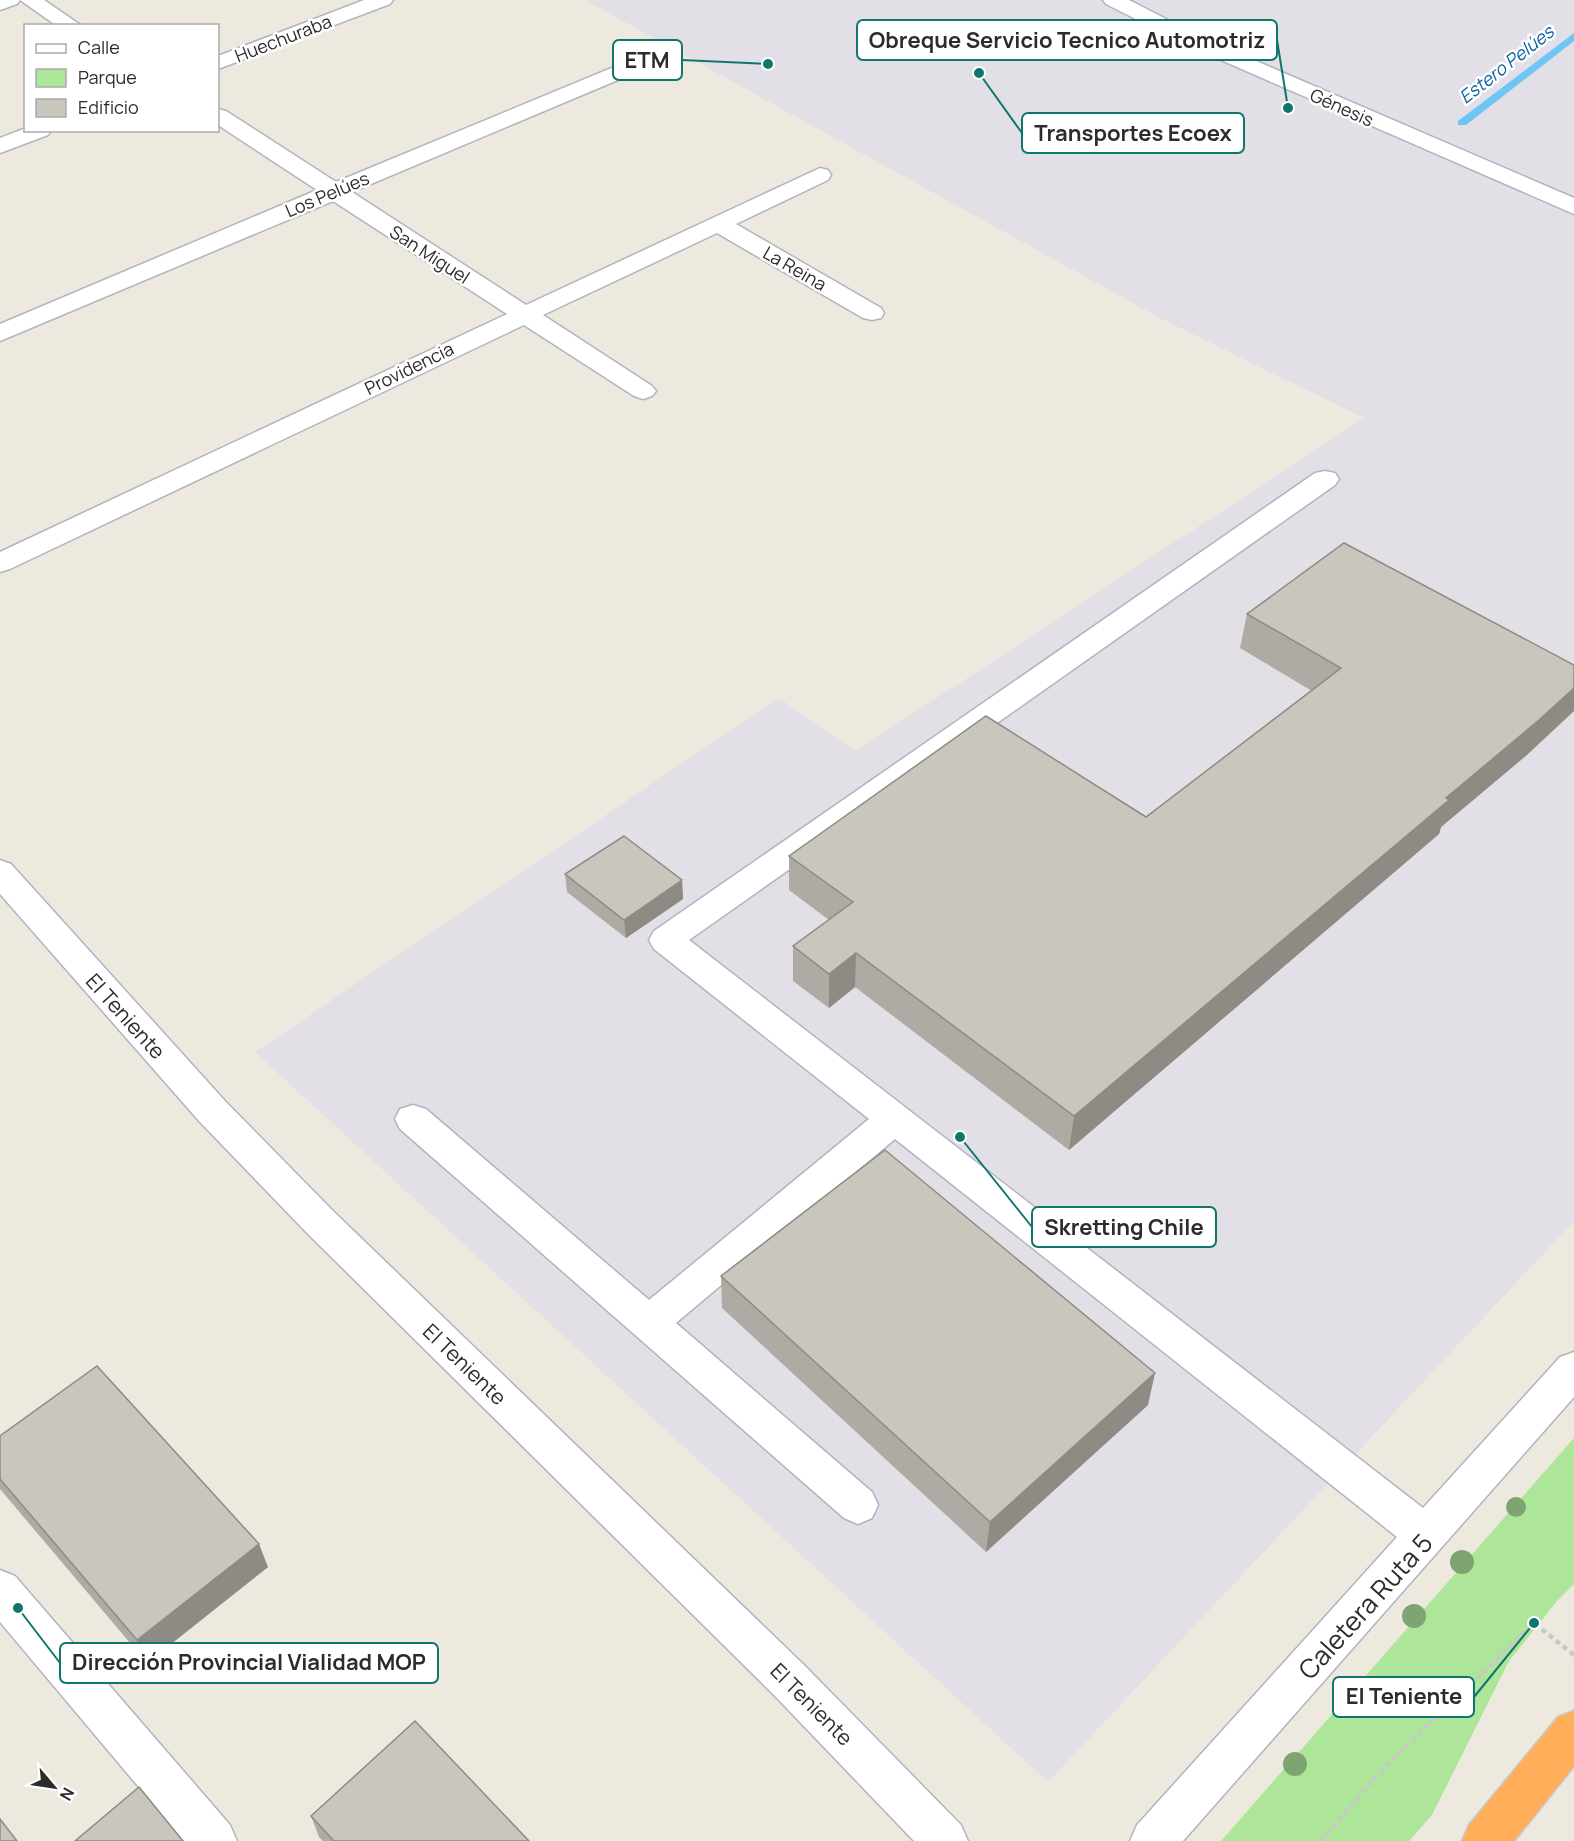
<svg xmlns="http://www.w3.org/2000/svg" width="1574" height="1841" font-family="Manrope,sans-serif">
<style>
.industrial{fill:#e2dfe7}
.green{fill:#ade699}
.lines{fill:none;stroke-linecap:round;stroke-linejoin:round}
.stream{fill:#6fc5f3;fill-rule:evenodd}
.minor-casing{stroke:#b2b3c0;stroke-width:3}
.highway-casing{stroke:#c8c8c8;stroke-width:3}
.path{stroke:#c8c8c8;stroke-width:4.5;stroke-dasharray:5 4;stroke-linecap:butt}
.minor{fill:#fff;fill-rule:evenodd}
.highway{fill:#ffaf59;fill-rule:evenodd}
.tree{fill:#7ea571}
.wall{fill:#adaba3}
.shaded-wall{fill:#8d8b84}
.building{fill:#c9c7bd;stroke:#8d8b84;stroke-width:1.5}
.labels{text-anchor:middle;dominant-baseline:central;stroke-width:5;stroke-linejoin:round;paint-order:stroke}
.far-street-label{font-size:18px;fill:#2c2c2c;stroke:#fff}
.far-water-label{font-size:18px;font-style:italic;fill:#0962a4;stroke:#fff}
.street-label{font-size:21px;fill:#2c2c2c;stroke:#fff}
.near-street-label{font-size:26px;fill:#2c2c2c;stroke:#fff}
.leader{fill:none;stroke:#0f766e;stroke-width:2}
.callout-dot{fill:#0f766e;stroke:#fff;stroke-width:2}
.callout{fill:#fff;stroke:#0f766e;stroke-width:2}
.callout-label{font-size:22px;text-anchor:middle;font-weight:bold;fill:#2c2c2c}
</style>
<rect width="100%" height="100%" fill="#eee9de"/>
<polygon class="industrial" points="585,0 1574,0 1574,1221 1048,1782 255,1052 779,698 856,751 1364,418 1160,318"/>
<polygon class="green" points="1574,1438 1574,1584 1557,1601 1509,1661 1432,1815 1409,1841 1221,1841"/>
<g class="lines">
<polygon class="stream" points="1574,33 1574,41 1466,125 1458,125 1458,121"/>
<g class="minor-casing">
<g id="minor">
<polygon points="0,0 44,0 82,26 57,26 20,0 17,4 0,10"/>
<polygon points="364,0 393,0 390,4 218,69 218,56"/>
<polygon points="1103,0 1129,0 1205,39 1574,198 1574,214 1191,47 1106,4"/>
<polygon points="655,50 663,51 666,56 663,61 352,192 526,305 820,168 828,170 831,175 828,180 736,224 881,308 884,313 881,318 872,320 863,318 717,233 543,315 652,386 656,391 652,396 643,399 634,396 524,325 10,569 0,572 0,552 507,314 333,201 0,341 0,324 317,190 218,125 218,109 226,111 336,182"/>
<polygon points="26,128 26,130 51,130 48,135 0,153 0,138"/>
<polygon points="1325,471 1335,473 1339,479 1335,485 689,940 1423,1508 1560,1357 1574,1352 1574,1397 1183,1841 1130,1841 1137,1825 1397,1537 895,1139 676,1323 872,1492 878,1505 872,1518 858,1524 844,1518 400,1129 395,1119 400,1109 413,1105 426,1109 649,1300 869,1119 654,949 649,940 654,931 1315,473"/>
<polygon points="0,860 11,864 225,1101 333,1211 804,1665 961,1825 968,1841 914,1841 774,1695 307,1233 199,1121 0,894"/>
<polygon points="0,1570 15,1576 230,1825 237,1841 184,1841 0,1622"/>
</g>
</g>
<g class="highway-casing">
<polygon id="highway" points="1574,1711 1574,1766 1514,1841 1462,1841 1469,1825 1558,1717"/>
</g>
<polyline class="path" points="1321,1841 1383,1769 1534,1623 1574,1655"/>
<use href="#minor" class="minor"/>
<use href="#highway" class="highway"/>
</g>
<g class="tree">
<circle cx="1516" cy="1507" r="10"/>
<circle cx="1462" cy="1562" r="12"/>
<circle cx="1414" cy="1616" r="12"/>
<circle cx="1295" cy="1764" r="12"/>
</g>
<g class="wall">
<polygon points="1247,614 1528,754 1441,827 1439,834 1069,1150 855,987 829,1008 793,981 793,946 829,920 789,890 789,856 1146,817 1312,691 1240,648"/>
<polygon points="565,874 682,880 683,899 626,938 567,892"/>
<polygon points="721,1276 1148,1405 986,1552 722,1308"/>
<polygon points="0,1436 268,1567 147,1663 0,1489"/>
<polygon points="311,1816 529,1841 323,1841 319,1837"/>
</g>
<g class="shaded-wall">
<polygon points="1574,688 1574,711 1528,754 1441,827 1439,834 1069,1150 1074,1116"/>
<polygon points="682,880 683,899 626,938 624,920"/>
<polygon points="856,953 855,987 829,1008 829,974"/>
<polygon points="1155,1373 1148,1405 986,1552 990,1522"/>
<polygon points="259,1544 268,1567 147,1663 137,1640"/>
</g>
<g class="building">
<polygon points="1344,543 1574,665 1574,688 1539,720 1446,798 1449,800 1074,1116 856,953 829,974 793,946 853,902 789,856 986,716 1146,817 1341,668 1247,614"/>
<polygon points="624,836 682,880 624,920 565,874"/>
<polygon points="885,1150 1155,1373 990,1522 721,1276"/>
<polygon points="97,1366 259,1544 137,1640 0,1479 0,1436"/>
<polygon points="415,1721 529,1841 334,1841 311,1816"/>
<polygon points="139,1787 183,1841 75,1841"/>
<polygon points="0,1819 17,1841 0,1841"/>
</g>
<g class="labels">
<g class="far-street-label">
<text transform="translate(283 38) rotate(-21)">Huechuraba</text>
<text transform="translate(1342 107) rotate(24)">Génesis</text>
<text transform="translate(327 194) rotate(-23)">Los Pelúes</text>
<text transform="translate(430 254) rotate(33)">San Miguel</text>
<text transform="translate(795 268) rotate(30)">La Reina</text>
<text transform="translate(409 368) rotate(-26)">Providencia</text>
</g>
<g class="far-water-label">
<text transform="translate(1506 64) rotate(-38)">Estero Pelúes</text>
</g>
<g class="street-label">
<text transform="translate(126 1016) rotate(48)">El Teniente</text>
<text transform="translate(465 1364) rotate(44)">El Teniente</text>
<text transform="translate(812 1704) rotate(45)">El Teniente</text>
</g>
<g class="near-street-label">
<text transform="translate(1365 1606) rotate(-48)">Caletera Ruta 5</text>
</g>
</g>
<path class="leader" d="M1288 108L1277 40M768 64L682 60M979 73L1022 133M960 1137L1032 1227M18 1608L60 1663M1534 1623L1474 1697"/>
<g class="callout-dot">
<circle cx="1288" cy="108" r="6"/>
<circle cx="768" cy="64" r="6"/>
<circle cx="979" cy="73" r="6"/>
<circle cx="960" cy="1137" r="6"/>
<circle cx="18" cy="1608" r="6"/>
<circle cx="1534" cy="1623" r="6"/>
</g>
<g class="callout">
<rect x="857" y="20" width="420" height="40" rx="6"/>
<rect x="613" y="40" width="69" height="40" rx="6"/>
<rect x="1022" y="113" width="222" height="40" rx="6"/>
<rect x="1032" y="1207" width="184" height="40" rx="6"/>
<rect x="60" y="1643" width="378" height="40" rx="6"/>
<rect x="1333" y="1677" width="141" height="40" rx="6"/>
</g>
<g class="callout-label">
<text x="1067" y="48">Obreque Servicio Tecnico Automotriz</text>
<text x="647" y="68">ETM</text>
<text x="1133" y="141">Transportes Ecoex</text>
<text x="1124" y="1235">Skretting Chile</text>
<text x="249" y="1670">Dirección Provincial Vialidad MOP</text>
<text x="1404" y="1704">El Teniente</text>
</g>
<rect x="24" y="24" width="195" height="108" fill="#ffffff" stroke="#ababab" stroke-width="1.5"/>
<rect x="36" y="44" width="30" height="9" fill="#ffffff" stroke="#ababab" stroke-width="1.5"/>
<text x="78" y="54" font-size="18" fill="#2c2c2c">Calle</text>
<rect x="36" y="69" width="30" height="18" fill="#ade699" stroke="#ababab" stroke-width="1.5"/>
<text x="78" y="84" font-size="18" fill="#2c2c2c">Parque</text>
<rect x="36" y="99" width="30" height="18" fill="#c9c7bd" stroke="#ababab" stroke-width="1.5"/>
<text x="78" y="114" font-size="18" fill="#2c2c2c">Edificio</text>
<g transform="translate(54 1787) rotate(119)" stroke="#ffffff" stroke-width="4.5" paint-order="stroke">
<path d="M0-4.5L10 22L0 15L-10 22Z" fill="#2c2c2c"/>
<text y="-9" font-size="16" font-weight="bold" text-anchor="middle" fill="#2c2c2c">N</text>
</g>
</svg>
